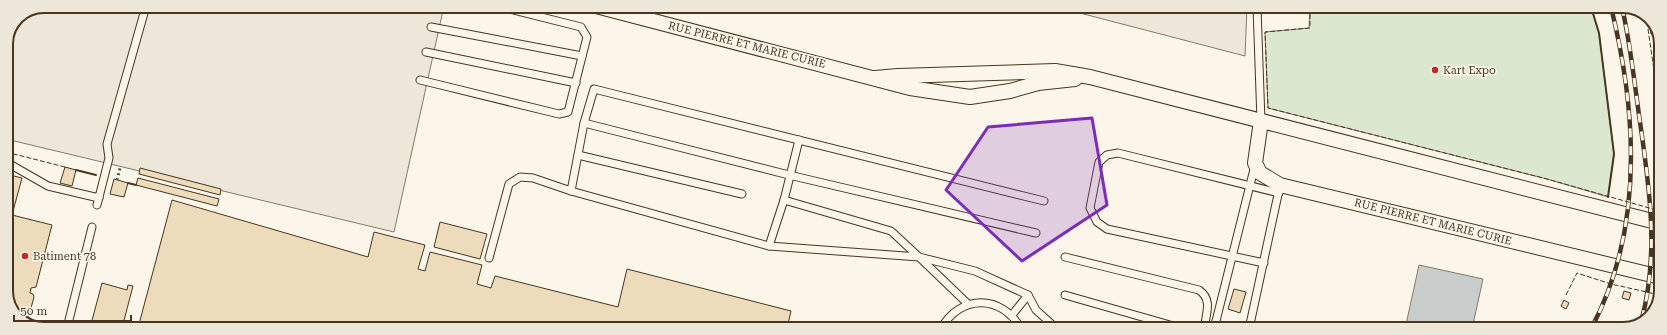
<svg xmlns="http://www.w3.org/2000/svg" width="1667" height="335" font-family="'Roboto Serif',serif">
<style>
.green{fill:#dce7d0;stroke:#887966}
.parking{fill:#ede7d9;stroke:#887966}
.water{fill:#c9cecd;stroke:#887966}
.building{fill:#ecdcbc;stroke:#4a3520}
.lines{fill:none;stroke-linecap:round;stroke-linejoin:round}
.service-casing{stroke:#4a3520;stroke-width:9}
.minor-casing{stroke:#4a3520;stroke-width:16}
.service{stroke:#fbf6e9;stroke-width:7}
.minor{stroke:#fbf6e9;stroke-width:14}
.rail-casing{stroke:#4a3520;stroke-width:4.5}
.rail{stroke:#fbf6e9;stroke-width:3;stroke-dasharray:9;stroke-linecap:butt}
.hedge{stroke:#436837;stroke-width:3;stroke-dasharray:2 3;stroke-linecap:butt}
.fence{stroke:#4a3520;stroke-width:1;stroke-dasharray:5 2;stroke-linecap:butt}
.wall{stroke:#4a3520;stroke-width:2}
.marked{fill:#7b2cbf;fill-opacity:0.2;stroke:#7b2cbf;stroke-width:3;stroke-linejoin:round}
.poi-dot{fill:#c62828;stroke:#fbf6e9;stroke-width:1.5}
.labels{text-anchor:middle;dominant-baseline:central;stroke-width:3;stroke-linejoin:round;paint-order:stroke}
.street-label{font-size:11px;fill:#4a3520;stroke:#fbf6e9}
.poi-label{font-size:11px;fill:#4a3520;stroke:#fbf6e9;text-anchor:start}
.rim{fill:none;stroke:#4a3520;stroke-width:2}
</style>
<rect width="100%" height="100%" fill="#fbf6e9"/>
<polygon class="green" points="1310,7 1591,7 1599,33 1614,154 1608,197 1547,179 1268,108 1265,32 1309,28"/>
<g class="parking">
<polygon points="44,6 444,6 394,232 6,139 6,44 17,17"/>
<polygon points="1053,6 1247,7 1245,56"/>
</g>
<polygon class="water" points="1419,265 1483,279 1472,329 1405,329"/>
<g class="building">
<polygon points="1650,24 1653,24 1658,33 1651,34"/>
<polygon points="65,167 76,170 72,186 60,183"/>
<polygon points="140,168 221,189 220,195 139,174"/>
<polygon points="6,174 22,178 12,215 52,225 36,287 31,288 30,293 33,294 34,297 27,323 16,316 6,296"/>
<polygon points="138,178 219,199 217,206 136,185"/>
<polygon points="114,179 128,183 124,197 110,194"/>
<polygon points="172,200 368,257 374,232 425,245 418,269 425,271 430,252 482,265 477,284 491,288 495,276 618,307 627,269 791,311 787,329 138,328"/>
<polygon points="440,222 487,234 480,259 434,247"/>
<polygon points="102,283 127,290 128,285 133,286 122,328 90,328"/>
<polygon points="1234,289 1246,292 1240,313 1228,309"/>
<polygon points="1624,291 1631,293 1629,300 1622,298"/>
<polygon points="1564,300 1569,303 1566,309 1561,306"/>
<polygon points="123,324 138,328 122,328"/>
</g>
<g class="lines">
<g class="service-casing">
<g id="service">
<polyline points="1257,7 1261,121"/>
<polyline points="431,27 582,56"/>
<polyline points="426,52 576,83"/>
<polyline points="420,80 559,114 568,112 587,37 581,27 498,6"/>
<polyline points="584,123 789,175 1036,233"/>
<polyline points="578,155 742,194"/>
<polyline points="6,162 48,186 99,198"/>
<polyline points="571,191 584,123 594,89 1044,201"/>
<polyline points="784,200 891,231 919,257 975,271 1028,295 1036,310 1057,329"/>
<polyline points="97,205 109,158 107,144 146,6"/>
<polyline points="769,246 784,200 799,140"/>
<path d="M 1065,257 L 1199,290 C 1213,300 1206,313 1204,329"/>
<polyline points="489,258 509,184 520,177 533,178 571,191 769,246 919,257 968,304"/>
<polyline points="1264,263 1107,229 1097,222 1090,208 1099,162 1107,155 1118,153 1279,193"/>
<polyline points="1065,295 1184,329"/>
<polyline points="1012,315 1028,295"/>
<polyline points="67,328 92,227"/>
<path d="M 941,329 C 960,294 1002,294 1021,329"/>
<polyline points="1214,329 1255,165"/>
<polyline points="1249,329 1279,190"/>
</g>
</g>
<g class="minor-casing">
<g id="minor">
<polyline points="596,6 910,88 970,97 1010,91 1038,83 1075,79"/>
<polyline points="875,78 898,76 1055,71 1090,77 1660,223"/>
<polyline points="1261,121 1255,163 1260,173 1280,185 1660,277"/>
</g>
</g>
<use href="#service" class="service"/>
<use href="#minor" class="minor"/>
<g class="rail-casing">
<g id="rail">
<path d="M 1622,7 C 1630,42 1634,79 1639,115 C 1649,184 1660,254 1641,322"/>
<path d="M 1591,329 C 1644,230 1637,112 1611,7"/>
</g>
</g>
<use href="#rail" class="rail"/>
<polyline class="hedge" points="117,180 120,168"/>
<g class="fence">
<polyline points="1310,7 1310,28 1265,32 1268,108 1547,179 1660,211"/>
<polyline points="1646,15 1661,119"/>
<polyline points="6,152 65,167"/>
<polyline points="1566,295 1577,273 1611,284 1660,295"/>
</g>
<g class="wall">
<polyline points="1591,7 1599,33 1614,154 1608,197"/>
<polyline points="76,170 96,175"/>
<polyline points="128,183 136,185"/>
</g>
</g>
<path class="marked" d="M 1092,118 L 1107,205 L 1022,261 L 946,190 L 988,127 Z"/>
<g class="poi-dot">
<circle cx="1435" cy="70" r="4"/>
<circle cx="25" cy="256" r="4"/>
</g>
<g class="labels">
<g class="street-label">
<text transform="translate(747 45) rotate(14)">RUE PIERRE ET MARIE CURIE</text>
<text transform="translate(1433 222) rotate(14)">RUE PIERRE ET MARIE CURIE</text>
</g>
<g class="poi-label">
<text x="1443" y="70">Kart Expo</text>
<text x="33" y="256">Batiment 78</text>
</g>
</g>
<path d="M0 0H1667V335H0ZM44 13H1623A31 31 0 0 1 1654 44V291A31 31 0 0 1 1623 322H44A31 31 0 0 1 13 291V44A31 31 0 0 1 44 13Z" fill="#ede7d9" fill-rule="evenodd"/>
<path class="rim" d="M44 13H1623A31 31 0 0 1 1654 44V291A31 31 0 0 1 1623 322H44A31 31 0 0 1 13 291V44A31 31 0 0 1 44 13Z"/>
<path d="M14 315v6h117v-6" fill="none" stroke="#4a3520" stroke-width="2"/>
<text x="20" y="315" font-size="12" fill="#4a3520" stroke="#fbf6e9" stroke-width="3" paint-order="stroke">50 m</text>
</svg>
